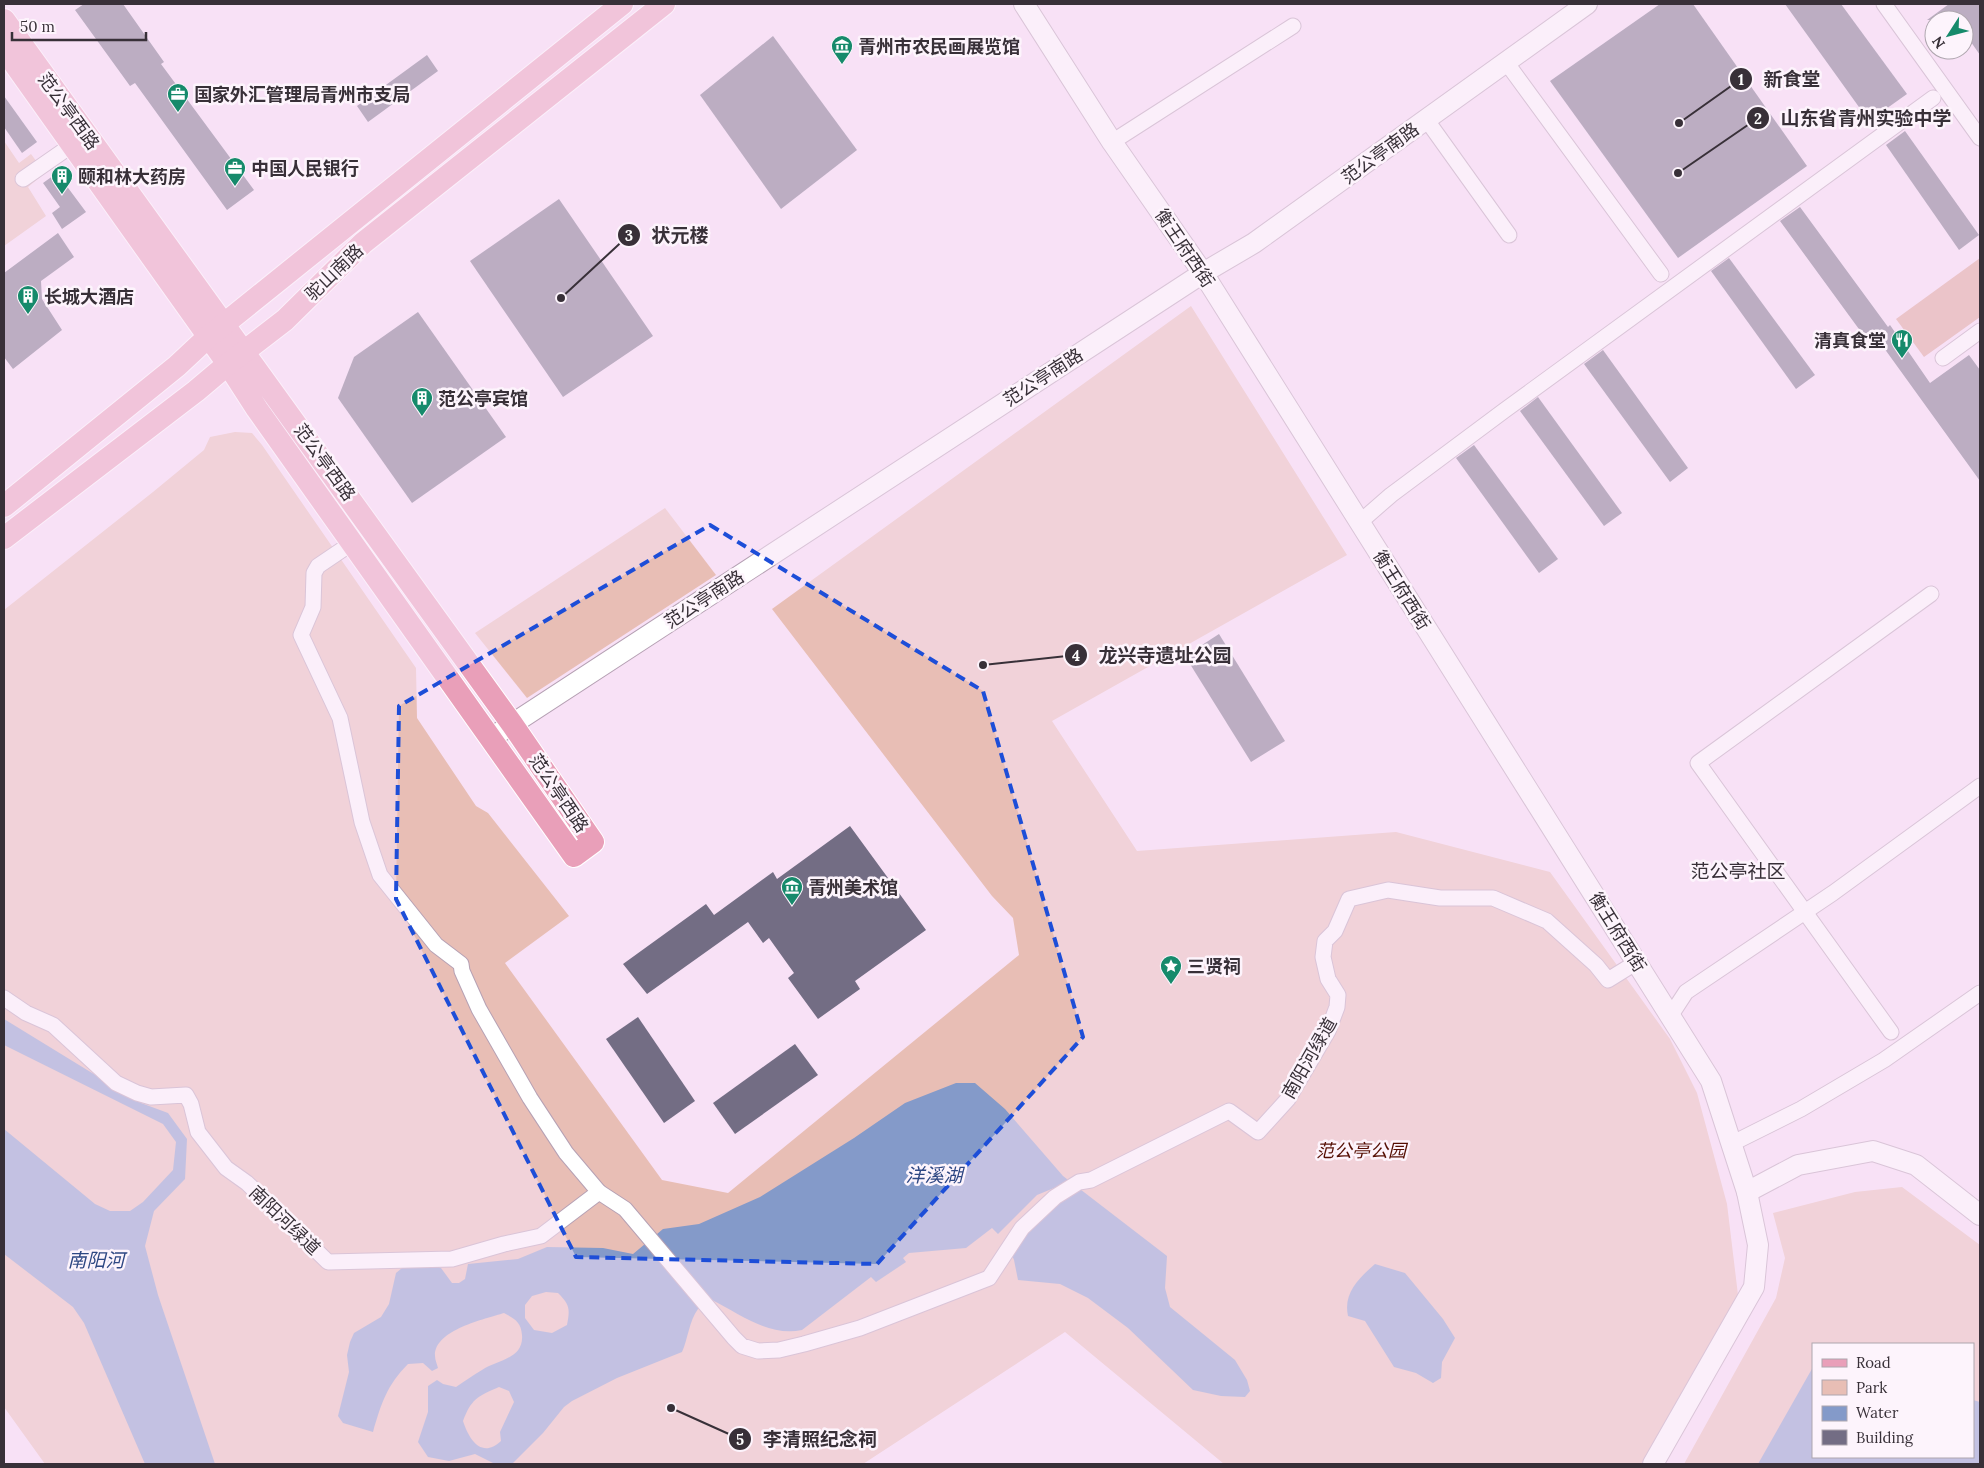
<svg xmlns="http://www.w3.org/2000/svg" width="1984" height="1468" font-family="Lora,'Noto Sans SC',serif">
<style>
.green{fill:#e8beb5;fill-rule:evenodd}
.forest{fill:#db9f92}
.water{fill:#849ac9;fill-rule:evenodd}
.building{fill:#736d84}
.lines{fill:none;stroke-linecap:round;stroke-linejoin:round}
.street-casing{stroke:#b6a1b4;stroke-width:17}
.secondary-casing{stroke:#b6a1b4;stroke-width:22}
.primary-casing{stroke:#fff;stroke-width:24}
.street{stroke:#fff;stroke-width:15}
.secondary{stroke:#fff;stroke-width:20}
.primary{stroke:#e99fb9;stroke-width:22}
.marked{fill:none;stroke:#1d4ed8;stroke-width:4;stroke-dasharray:10 6;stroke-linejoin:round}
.labels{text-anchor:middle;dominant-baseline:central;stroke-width:5;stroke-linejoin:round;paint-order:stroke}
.poi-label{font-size:18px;font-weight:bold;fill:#383038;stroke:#fdf4fc;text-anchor:start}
.street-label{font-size:18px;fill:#383038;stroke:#fdf4fc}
.park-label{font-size:18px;font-style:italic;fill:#550e03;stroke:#fdf4fc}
.neighbourhood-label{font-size:19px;fill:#383038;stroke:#fdf4fc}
.water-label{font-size:19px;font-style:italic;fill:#2e4783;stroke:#fdf4fc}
.leader{fill:none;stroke:#383038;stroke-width:2}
.callout-dot{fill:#383038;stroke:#fdf4fc;stroke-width:2}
.mark-label{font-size:15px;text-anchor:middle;font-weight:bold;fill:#fff}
.callout-label{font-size:19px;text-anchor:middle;font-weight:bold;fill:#383038;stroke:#fdf4fc;stroke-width:5;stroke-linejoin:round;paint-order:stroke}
</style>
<rect width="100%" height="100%" fill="#f8e1f6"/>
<g class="green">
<polygon points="4,141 19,163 31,154 45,173 28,187 46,216 4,246"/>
<polygon points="1191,306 1347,555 1052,721 1137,851 1396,832 1550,872 1670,1039 1697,1093 1727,1204 1738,1295 1641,1464 1224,1464 1065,1332 863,1464 45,1464 4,1407 4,610 153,492 204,450 210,437 235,432 252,433 262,445 416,668 417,718 476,806 488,813 569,916 505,963 662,1180 728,1193 1019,955 1013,918 992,896 772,609"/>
<polygon points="665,508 716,575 527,698 475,633"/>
<path d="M 1902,1187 L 1980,1245 L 1980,1464 L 1684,1464 L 1776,1298 L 1785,1258 L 1773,1213 L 1855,1192 ZM 1813,1344 L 1973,1344 L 1973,1457 L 1813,1457 Z"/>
</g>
<polygon class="forest" points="1980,258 1980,317 1924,357 1896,319"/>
<g class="water">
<polygon points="4,1019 141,1103 168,1113 187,1139 185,1179 154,1211 145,1246 158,1295 215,1464 145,1464 84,1323 73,1307 4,1254 4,1129 95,1204 110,1211 130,1211 143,1202 173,1170 176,1142 163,1124 4,1045"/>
<path d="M 956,1083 L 975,1083 L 1005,1109 L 1063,1176 L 1167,1256 L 1165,1288 L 1170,1307 L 1235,1360 L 1247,1380 L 1250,1391 L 1245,1397 L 1221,1396 L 1193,1390 L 1128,1328 L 1088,1298 L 1060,1284 L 1018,1280 L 1014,1260 L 1011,1253 L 1027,1227 L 1062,1197 L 1054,1188 L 1037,1195 L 998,1234 L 992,1228 L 966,1248 L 909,1253 L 903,1258 L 906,1262 L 876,1282 L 871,1277 L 802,1330 C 769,1337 740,1314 712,1300 C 708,1303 701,1305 698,1309 C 689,1321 688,1339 682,1352 L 617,1378 L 572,1401 L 564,1407 L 543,1433 L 512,1464 L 495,1464 L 475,1454 L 449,1461 L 428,1457 L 418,1442 L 428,1412 L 428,1386 L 437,1380 L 443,1384 L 456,1387 C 465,1381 473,1375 482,1370 C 497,1360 524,1359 522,1335 C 521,1322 515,1319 504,1313 C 485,1319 434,1330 435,1356 C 435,1360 437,1364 438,1368 L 432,1371 L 423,1363 L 408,1364 C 387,1385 381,1404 373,1432 L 343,1423 L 338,1416 L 349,1372 L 347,1355 L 350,1342 L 354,1333 L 381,1317 L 389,1304 L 396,1273 L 402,1268 L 436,1266 L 441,1268 L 452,1283 L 459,1283 L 465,1279 L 468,1264 L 518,1259 L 547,1247 L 603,1248 L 633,1254 L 663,1229 L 699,1224 L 760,1197 L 854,1138 L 905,1103 ZM 546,1292 L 558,1293 C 570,1305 570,1309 567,1325 L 552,1333 L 534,1330 L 525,1318 L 525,1305 L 532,1296 ZM 499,1387 L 509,1391 L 514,1402 L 500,1432 L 501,1441 C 482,1459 469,1440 463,1421 C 471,1400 477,1396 499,1387 Z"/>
<path d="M 1375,1264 L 1405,1273 L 1443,1319 L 1455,1338 L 1442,1362 L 1441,1378 L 1433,1383 L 1416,1373 L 1394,1367 L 1365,1321 L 1348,1316 C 1343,1293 1359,1278 1375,1264 Z"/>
<polygon points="1813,1367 1813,1457 1973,1457 1973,1400 1980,1402 1980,1464 1758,1464"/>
</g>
<g class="building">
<polygon points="84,4 123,4 164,62 161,64 254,190 227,210 135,83 130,86 75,10"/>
<polygon points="1660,4 1693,4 1807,166 1678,258 1550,81"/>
<polygon points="1785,4 1841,4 1907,94 1869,121"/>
<polygon points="1949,4 1980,4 1980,55 1964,32 1964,20 1927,20"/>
<polygon points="773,36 857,150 781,209 700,95"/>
<polygon points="427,55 438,71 368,122 357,106"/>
<polygon points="4,96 37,142 22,153 4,127"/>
<polygon points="1905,131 1979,235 1959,250 1886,145"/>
<polygon points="57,173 86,212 62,229 52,213 60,207 43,183"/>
<polygon points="559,199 653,336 563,397 470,261"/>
<polygon points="1800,207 1888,327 1890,325 1930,383 1969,355 1980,370 1980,481 1871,330 1864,336 1780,221"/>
<polygon points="58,233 74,257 41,281 42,299 62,330 13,369 4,357 4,273"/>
<polygon points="1729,258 1815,375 1796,389 1711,271"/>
<polygon points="418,312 506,437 412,503 338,398 354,357"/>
<polygon points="1603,350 1688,468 1670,482 1584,364"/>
<polygon points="1538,397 1622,513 1604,526 1520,411"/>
<polygon points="1474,445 1558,559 1539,573 1456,458"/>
<polygon points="1219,634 1285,741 1251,762 1185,656"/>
<polygon points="850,826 926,930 855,981 860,989 818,1019 788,978 794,973 769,938 763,943 748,922 647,994 623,964 706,904 714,915 773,872 777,879"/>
<polygon points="638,1017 695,1101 664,1123 606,1039"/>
<polygon points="795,1044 818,1075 735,1134 713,1103"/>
</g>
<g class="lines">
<g class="street-casing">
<g id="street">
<polyline points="1884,4 1980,138"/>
<polyline points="1506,62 1661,274"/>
<polyline points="1426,119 1509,235"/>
<polyline points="1112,142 1293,26"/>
<polyline points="23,179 72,145"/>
<polyline points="1943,358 1980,331"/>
<polyline points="1360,522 1391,495 1505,410 1933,98"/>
<polyline points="352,543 318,566 314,573 313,607 301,635 340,718 362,822 380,875 436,945 461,964 462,971 479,1009 530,1098 566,1153 599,1192"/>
<polyline points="4,998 26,1013 53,1025 116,1083 137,1093 151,1097 186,1095 191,1104 198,1132 226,1168 247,1183 328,1262 452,1259 504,1244 541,1236 599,1192 625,1209 734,1338 742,1346 758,1351 779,1350 804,1344 860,1328 989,1278 1022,1228 1055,1197 1079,1182 1091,1180 1229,1111 1258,1132 1288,1099 1328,1031 1337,1007 1338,995 1328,979 1323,957 1325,941 1335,931 1349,899 1388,890 1440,898 1493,898 1547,921 1596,965 1608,980 1637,962"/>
<polyline points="1671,1015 1686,992 1833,893 1980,786"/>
<polyline points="1891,1032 1698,763 1931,594"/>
<polyline points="1731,1144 1801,1109 1884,1060 1980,993"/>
</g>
</g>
<g class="secondary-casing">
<g id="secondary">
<polyline points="1024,4 1112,142 1203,273 1711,1081 1747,1192 1758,1245 1754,1287 1653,1464"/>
<polyline points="491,738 1203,273 1254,243 1587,4"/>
<polyline points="1747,1192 1798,1165 1873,1151 1916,1165 1980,1215"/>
</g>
</g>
<g class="primary-casing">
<g id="primary">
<polyline points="4,20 512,724 593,842 574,856 257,409 228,364 4,49"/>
<polyline points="4,506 177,366 208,337 622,4"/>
<polyline points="4,538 196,391 228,364 285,320 363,243 664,4"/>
</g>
</g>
<use href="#street" class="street"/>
<use href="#secondary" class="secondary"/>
<use href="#primary" class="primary"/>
</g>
<path d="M0 0H1984V1468H0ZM 710,525 L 983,691 L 1083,1037 L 877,1264 L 576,1257 L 396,899 L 399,706 Z" fill="#f8e1f6" fill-opacity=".55" fill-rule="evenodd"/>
<path class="marked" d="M 710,525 L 983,691 L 1083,1037 L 877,1264 L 576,1257 L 396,899 L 399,706 Z"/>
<defs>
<g id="museum-pin" transform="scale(1.125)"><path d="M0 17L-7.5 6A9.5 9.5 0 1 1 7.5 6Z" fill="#168a6b" stroke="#fdf4fc"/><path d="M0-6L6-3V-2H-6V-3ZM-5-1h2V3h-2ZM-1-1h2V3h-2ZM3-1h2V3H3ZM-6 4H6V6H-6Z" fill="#fff"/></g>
<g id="office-pin" transform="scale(1.125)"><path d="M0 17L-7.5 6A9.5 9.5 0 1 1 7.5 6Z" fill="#168a6b" stroke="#fdf4fc"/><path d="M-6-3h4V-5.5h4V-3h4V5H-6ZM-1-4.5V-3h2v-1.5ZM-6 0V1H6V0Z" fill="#fff"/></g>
<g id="building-pin" transform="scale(1.125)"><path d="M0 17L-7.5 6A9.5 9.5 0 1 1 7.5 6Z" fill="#168a6b" stroke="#fdf4fc"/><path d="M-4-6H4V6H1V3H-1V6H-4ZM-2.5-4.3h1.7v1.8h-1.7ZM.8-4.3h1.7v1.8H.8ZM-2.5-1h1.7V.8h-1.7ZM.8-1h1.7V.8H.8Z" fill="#fff"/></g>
<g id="restaurant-pin" transform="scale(1.125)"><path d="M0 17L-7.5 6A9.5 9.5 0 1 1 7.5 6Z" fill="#168a6b" stroke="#fdf4fc"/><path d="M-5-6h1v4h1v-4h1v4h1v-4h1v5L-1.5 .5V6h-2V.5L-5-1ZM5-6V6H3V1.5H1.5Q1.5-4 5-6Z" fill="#fff"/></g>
<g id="sight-pin" transform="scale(1.125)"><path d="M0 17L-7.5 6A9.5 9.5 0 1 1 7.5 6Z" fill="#168a6b" stroke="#fdf4fc"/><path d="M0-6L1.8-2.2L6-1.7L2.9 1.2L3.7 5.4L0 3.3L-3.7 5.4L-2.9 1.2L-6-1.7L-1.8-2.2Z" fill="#fff"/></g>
</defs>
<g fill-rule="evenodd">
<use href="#museum-pin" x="842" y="46"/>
<use href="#office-pin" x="178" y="94"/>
<use href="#office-pin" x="235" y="168"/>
<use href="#building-pin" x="62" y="176"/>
<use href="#building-pin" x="28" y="296"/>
<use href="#restaurant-pin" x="1902" y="340"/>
<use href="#building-pin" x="422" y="398"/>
<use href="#museum-pin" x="792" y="887"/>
<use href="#sight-pin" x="1171" y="966"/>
</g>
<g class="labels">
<g class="poi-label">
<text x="858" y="46">青州市农民画展览馆</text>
<text x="194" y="94">国家外汇管理局青州市支局</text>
<text x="251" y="168">中国人民银行</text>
<text x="78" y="176">颐和林大药房</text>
<text x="44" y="296">长城大酒店</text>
<text x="1886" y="340" text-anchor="end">清真食堂</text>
<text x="438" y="398">范公亭宾馆</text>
<text x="808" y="887">青州美术馆</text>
<text x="1187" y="966">三贤祠</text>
</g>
<g class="street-label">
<text transform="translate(69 111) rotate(54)">范公亭西路</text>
<text transform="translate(1380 153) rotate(-36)">范公亭南路</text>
<text transform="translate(1185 248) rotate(56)">衡王府西街</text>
<text transform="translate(334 272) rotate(-44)">驼山南路</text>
<text transform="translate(1043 377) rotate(-33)">范公亭南路</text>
<text transform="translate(325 462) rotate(54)">范公亭西路</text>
<text transform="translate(1402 590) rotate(58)">衡王府西街</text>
<text transform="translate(704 599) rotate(-33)">范公亭南路</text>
<text transform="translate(559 793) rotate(56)">范公亭西路</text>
<text transform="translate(1618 932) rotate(58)">衡王府西街</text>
<text transform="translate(1309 1058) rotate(-60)">南阳河绿道</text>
<text transform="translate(285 1220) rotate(44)">南阳河绿道</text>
</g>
<g class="park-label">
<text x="1361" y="1150">范公亭公园</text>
</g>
<g class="neighbourhood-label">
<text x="1738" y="871">范公亭社区</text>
</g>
<g class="water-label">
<text x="934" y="1175">洋溪湖</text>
<text x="96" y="1260">南阳河</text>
</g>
</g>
<path class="leader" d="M1679 123L1741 79M1678 173L1758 118M561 298L629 235M983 665L1076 655M671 1408L740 1439"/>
<g class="callout-dot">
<circle cx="1679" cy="123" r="5"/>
<circle cx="1678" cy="173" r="5"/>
<circle cx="561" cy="298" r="5"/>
<circle cx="983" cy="665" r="5"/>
<circle cx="671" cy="1408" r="5"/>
<circle cx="1741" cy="79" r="12"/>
<circle cx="1758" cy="118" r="12"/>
<circle cx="629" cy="235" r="12"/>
<circle cx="1076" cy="655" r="12"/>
<circle cx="740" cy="1439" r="12"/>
</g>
<g class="mark-label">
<text x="1741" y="85">1</text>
<text x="1758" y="124">2</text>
<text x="629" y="241">3</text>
<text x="1076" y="661">4</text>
<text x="740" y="1445">5</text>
</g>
<g class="callout-label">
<text x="1792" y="86">新食堂</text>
<text x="1866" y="125">山东省青州实验中学</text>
<text x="680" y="242">状元楼</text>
<text x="1165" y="662">龙兴寺遗址公园</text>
<text x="820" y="1446">李清照纪念祠</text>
</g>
<rect width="1984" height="1468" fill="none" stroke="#383038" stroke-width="10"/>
<rect x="1812" y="1343" width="162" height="115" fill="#fdf4fc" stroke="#aea6ae"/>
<rect x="1822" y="1359" width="25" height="8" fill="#e99fb9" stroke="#aea6ae"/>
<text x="1856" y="1368" font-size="15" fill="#383038">Road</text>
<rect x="1822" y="1380" width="25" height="15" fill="#e8beb5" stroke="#aea6ae"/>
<text x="1856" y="1393" font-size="15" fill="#383038">Park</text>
<rect x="1822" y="1406" width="25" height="15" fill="#849ac9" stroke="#aea6ae"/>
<text x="1856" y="1418" font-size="15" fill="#383038">Water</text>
<rect x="1822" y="1430" width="25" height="15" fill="#736d84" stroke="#aea6ae"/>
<text x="1856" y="1443" font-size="15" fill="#383038">Building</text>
<g transform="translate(1949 35) rotate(234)"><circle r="24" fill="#fdf4fc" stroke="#aea6ae"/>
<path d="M0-4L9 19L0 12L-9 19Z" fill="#168a6b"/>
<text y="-8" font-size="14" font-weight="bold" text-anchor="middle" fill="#383038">N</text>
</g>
<path d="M12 32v8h134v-8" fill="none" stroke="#383038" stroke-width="2.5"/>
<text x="20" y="32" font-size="15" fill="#383038" stroke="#fdf4fc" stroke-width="4" paint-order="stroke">50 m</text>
</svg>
